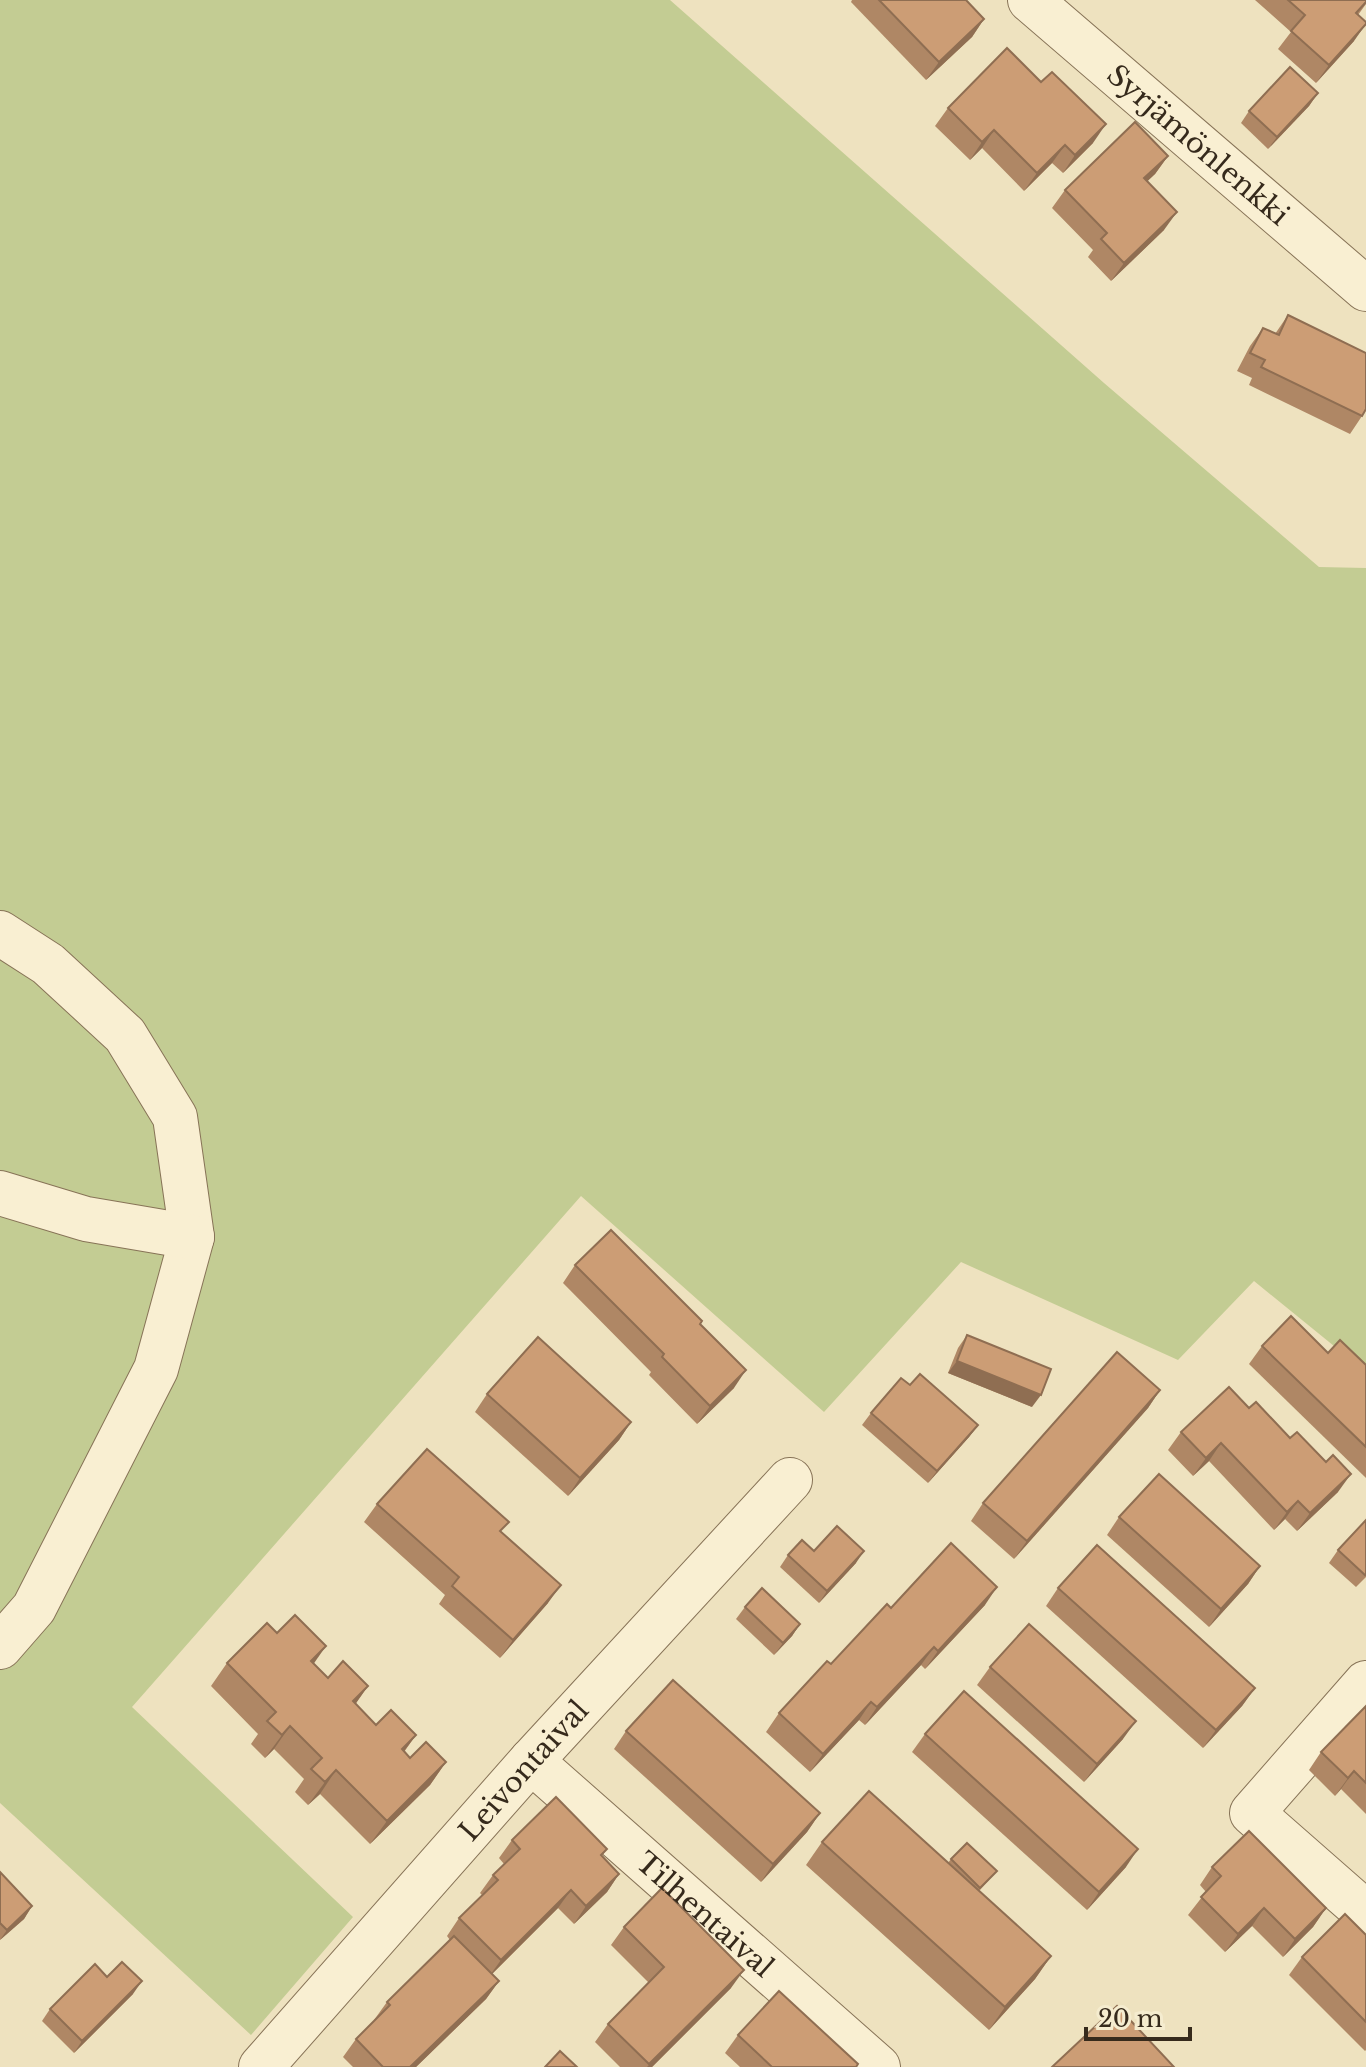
<svg xmlns="http://www.w3.org/2000/svg" width="1366" height="2067" font-family="'Libre Baskerville',serif">
<style>
.green{fill:#c3cc93}
.lines{fill:none;stroke-linecap:round;stroke-linejoin:round}
.minor-casing{stroke:#877357;stroke-width:46}
.minor{stroke:#f9efd2;stroke-width:44}
.wall{fill:#af8765}
.shaded-wall{fill:#8f6e52}
.building{fill:#cc9d75;stroke:#8f6e52;stroke-width:2}
.labels{text-anchor:middle;dominant-baseline:central;stroke-width:8;stroke-linejoin:round;paint-order:stroke}
.street-label{font-size:28px;fill:#362a1c;stroke:#f5eccf}
</style>
<rect width="100%" height="100%" fill="#eee2bf"/>
<polygon class="green" points="0,0 670,0 1104,383 1319,567 1366,568 1366,1372 1254,1281 1178,1360 961,1262 824,1412 581,1196 132,1707 353,1917 251,2035 0,1803"/>
<g class="lines">
<g class="minor-casing">
<g id="minor">
<path id="s1" d="M 1030,0 L 1366,289"/>
<polyline points="0,933 48,964 125,1035 175,1117 192,1237 156,1369 34,1608 0,1647"/>
<polyline points="0,1193 86,1219 192,1237"/>
<polyline points="1366,1683 1252,1813 1366,1913"/>
<path id="s2" d="M 531,1761 L 878,2067"/>
<path id="s3" d="M 261,2067 L 531,1761 L 790,1480"/>
</g>
</g>
<use href="#minor" class="minor"/>
</g>
<g class="wall">
<polygon points="852,0 966,0 984,19 972,37 926,80 851,2"/>
<polygon points="1255,0 1366,0 1366,4 1358,15 1354,41 1316,83 1278,49 1291,32"/>
<polygon points="1318,93 1309,106 1268,149 1241,123 1249,111"/>
<polygon points="948,108 1093,143 1063,173 1052,163 1024,191 982,148 970,160 935,126"/>
<polygon points="1168,156 1155,174 1147,181 1164,230 1111,281 1088,257 1093,250 1052,208 1065,190"/>
<polygon points="1288,315 1362,416 1350,434 1249,385 1252,378 1237,371 1250,346 1263,328 1275,334"/>
<polygon points="575,1265 700,1324 734,1388 697,1424 649,1375 651,1372 563,1283"/>
<polygon points="967,1335 1032,1407 948,1373 958,1348"/>
<polygon points="1262,1346 1328,1353 1366,1365 1366,1478 1249,1364"/>
<polygon points="910,1385 978,1425 969,1437 928,1483 862,1425 871,1413"/>
<polygon points="1160,1390 1148,1408 1014,1559 971,1521 983,1503"/>
<polygon points="487,1394 631,1422 619,1440 568,1496 475,1412"/>
<polygon points="1249,1408 1338,1492 1297,1531 1285,1519 1274,1530 1209,1461 1193,1476 1168,1450 1181,1432"/>
<polygon points="377,1504 501,1532 548,1603 500,1658 439,1604 445,1595 364,1522"/>
<polygon points="1119,1517 1260,1566 1248,1584 1209,1627 1107,1535"/>
<polygon points="1366,1520 1366,1577 1356,1587 1329,1563 1338,1550"/>
<polygon points="814,1551 856,1563 819,1603 780,1567 788,1555"/>
<polygon points="1058,1588 1255,1688 1242,1706 1203,1748 1046,1606"/>
<polygon points="985,1605 925,1669 921,1665 865,1725 859,1720 810,1772 766,1732 779,1713 891,1608"/>
<polygon points="745,1607 800,1624 792,1636 774,1655 736,1619"/>
<polygon points="277,1633 314,1664 328,1678 368,1686 355,1704 376,1725 416,1735 404,1752 410,1758 446,1762 430,1785 370,1844 320,1794 308,1805 295,1792 304,1779 274,1749 265,1758 251,1744 258,1734 211,1686 227,1663"/>
<polygon points="990,1667 1123,1739 1084,1782 977,1685"/>
<polygon points="1366,1706 1366,1814 1341,1789 1335,1796 1309,1770 1321,1752"/>
<polygon points="626,1731 820,1813 807,1832 761,1882 614,1749"/>
<polygon points="925,1734 1126,1867 1087,1910 912,1752"/>
<polygon points="512,1840 607,1849 602,1856 619,1874 607,1892 574,1924 558,1908 492,1974 499,1981 486,1999 416,2067 353,2067 343,2057 356,2039 375,2020 374,2020 387,2002 450,1940 447,1936 459,1918 482,1895 480,1893 493,1875 504,1864 499,1858"/>
<polygon points="822,1842 948,1863 951,1859 997,1871 979,1891 1051,1956 1035,1979 989,2030 806,1865"/>
<polygon points="1212,1867 1326,1908 1313,1927 1283,1957 1252,1926 1225,1952 1188,1915 1206,1892 1200,1885"/>
<polygon points="0,1872 32,1906 24,1919 0,1940"/>
<polygon points="624,1927 731,1988 652,2067 620,2067 595,2042 608,2024 649,1983 611,1945"/>
<polygon points="1366,1935 1366,2050 1365,2051 1289,1975 1302,1957"/>
<polygon points="107,1977 133,1994 74,2053 42,2021 50,2009"/>
<polygon points="738,2035 856,2067 740,2067 725,2053"/>
</g>
<g class="shaded-wall">
<polygon points="984,19 972,37 926,80 939,62"/>
<polygon points="1366,24 1354,41 1316,83 1329,65"/>
<polygon points="1318,93 1309,106 1268,149 1277,137"/>
<polygon points="1106,124 1093,143 1063,173 1075,155"/>
<polygon points="994,130 982,148 970,160 982,142"/>
<polygon points="1065,145 1052,163 1024,191 1037,173"/>
<polygon points="1168,156 1155,174 1132,196 1144,178"/>
<polygon points="1177,212 1164,230 1111,281 1124,263"/>
<polygon points="957,1361 1041,1395 1032,1407 948,1373"/>
<polygon points="746,1370 734,1388 697,1424 710,1406"/>
<polygon points="1160,1390 1148,1408 1014,1559 1027,1541"/>
<polygon points="631,1422 619,1440 568,1496 580,1478"/>
<polygon points="978,1425 969,1437 928,1483 937,1471"/>
<polygon points="1221,1443 1209,1461 1193,1476 1206,1458"/>
<polygon points="1351,1474 1338,1492 1297,1531 1310,1513"/>
<polygon points="1298,1501 1285,1519 1274,1530 1287,1512"/>
<polygon points="864,1551 856,1563 819,1603 827,1591"/>
<polygon points="1260,1566 1248,1584 1209,1627 1221,1609"/>
<polygon points="561,1585 548,1603 500,1658 513,1640"/>
<polygon points="997,1587 985,1605 925,1669 938,1651"/>
<polygon points="800,1624 792,1636 774,1655 783,1643"/>
<polygon points="326,1646 310,1669 311,1661"/>
<polygon points="934,1647 921,1665 865,1725 877,1707"/>
<polygon points="368,1686 352,1709 353,1701"/>
<polygon points="1255,1688 1242,1706 1203,1748 1216,1730"/>
<polygon points="871,1702 859,1720 810,1772 823,1754"/>
<polygon points="1136,1721 1123,1739 1084,1782 1097,1764"/>
<polygon points="290,1726 274,1749 265,1758 282,1735"/>
<polygon points="416,1735 399,1758 402,1749"/>
<polygon points="446,1762 430,1785 370,1844 387,1821"/>
<polygon points="336,1770 320,1794 308,1805 325,1782"/>
<polygon points="1354,1771 1341,1789 1335,1796 1348,1778"/>
<polygon points="820,1813 807,1832 761,1882 773,1864"/>
<polygon points="1138,1849 1126,1867 1087,1910 1099,1892"/>
<polygon points="619,1874 607,1892 574,1924 586,1906"/>
<polygon points="571,1890 558,1908 488,1978 501,1960"/>
<polygon points="32,1906 24,1919 0,1940 7,1930"/>
<polygon points="1264,1908 1252,1926 1225,1952 1238,1934"/>
<polygon points="1326,1908 1313,1927 1283,1957 1295,1939"/>
<polygon points="1051,1956 1035,1979 989,2030 1005,2007"/>
<polygon points="744,1970 731,1988 652,2067 647,2067"/>
<polygon points="142,1981 133,1994 74,2053 82,2041"/>
<polygon points="499,1981 486,1999 416,2067 410,2067"/>
</g>
<g class="building">
<polygon points="879,0 966,0 984,19 939,62"/>
<polygon points="1288,0 1366,0 1366,2 1356,13 1366,22 1366,24 1329,65 1291,31 1305,15"/>
<polygon points="1007,48 1041,82 1052,72 1106,124 1075,155 1065,145 1037,173 994,130 982,142 948,108"/>
<polygon points="1290,67 1318,93 1277,137 1249,111"/>
<polygon points="1135,122 1168,156 1144,178 1177,212 1124,263 1101,239 1107,233 1065,190"/>
<polygon points="1288,315 1366,353 1366,409 1362,416 1261,367 1265,360 1250,353 1263,328 1279,335"/>
<polygon points="611,1230 702,1321 700,1324 746,1370 710,1406 662,1357 664,1354 575,1265"/>
<polygon points="1291,1316 1328,1353 1340,1340 1366,1365 1366,1447 1262,1346"/>
<polygon points="967,1335 1051,1369 1041,1395 957,1361"/>
<polygon points="538,1337 631,1422 580,1478 487,1394"/>
<polygon points="1117,1352 1160,1390 1027,1541 983,1503"/>
<polygon points="920,1374 978,1425 937,1471 871,1413 901,1378 910,1385"/>
<polygon points="1229,1387 1249,1408 1256,1402 1290,1438 1297,1432 1326,1462 1333,1455 1351,1474 1310,1513 1298,1501 1287,1512 1221,1443 1206,1458 1181,1432"/>
<polygon points="427,1449 509,1522 500,1531 561,1585 513,1640 452,1586 459,1577 377,1504"/>
<polygon points="1159,1474 1260,1566 1221,1609 1119,1517"/>
<polygon points="1366,1520 1366,1574 1365,1575 1338,1550"/>
<polygon points="837,1526 864,1551 827,1591 788,1555 802,1540 814,1551"/>
<polygon points="951,1543 997,1587 938,1651 934,1647 877,1707 871,1702 823,1754 779,1713 827,1661 831,1664 887,1604 891,1608"/>
<polygon points="1097,1545 1255,1688 1216,1730 1058,1588"/>
<polygon points="762,1588 800,1624 783,1643 745,1607"/>
<polygon points="295,1615 326,1646 311,1661 328,1678 343,1661 368,1686 353,1701 376,1725 391,1710 416,1735 402,1749 410,1758 426,1742 446,1762 387,1821 336,1770 325,1782 311,1769 322,1758 290,1726 282,1735 267,1721 276,1712 227,1663 267,1623 277,1633"/>
<polygon points="1029,1624 1136,1721 1097,1764 990,1667"/>
<polygon points="673,1680 820,1813 773,1864 626,1731"/>
<polygon points="964,1691 1138,1849 1099,1892 925,1734"/>
<polygon points="1366,1706 1366,1783 1354,1771 1348,1778 1321,1752"/>
<polygon points="869,1791 1051,1956 1005,2007 822,1842"/>
<polygon points="556,1797 607,1849 601,1855 619,1874 586,1906 571,1890 501,1960 459,1918 498,1880 493,1875 520,1849 512,1840"/>
<polygon points="1249,1831 1326,1908 1295,1939 1264,1908 1238,1934 1201,1897 1221,1876 1212,1867"/>
<polygon points="967,1843 997,1871 980,1888 951,1859"/>
<polygon points="0,1872 32,1906 7,1930 0,1923"/>
<polygon points="662,1888 744,1970 649,2064 608,2024 664,1967 624,1927"/>
<polygon points="1345,1914 1366,1935 1366,2022 1302,1957"/>
<polygon points="454,1936 499,1981 410,2067 383,2067 356,2039 390,2005 387,2002"/>
<polygon points="122,1962 142,1981 82,2041 50,2009 95,1964 107,1977"/>
<polygon points="779,1991 858,2064 856,2067 772,2067 738,2035"/>
<polygon points="1117,2006 1174,2067 1052,2067"/>
<polygon points="560,2051 577,2067 545,2067"/>
</g>
<g class="labels">
<g class="street-label">
<text stroke="none"><textPath href="#s1" startOffset="222">Syrjämönlenkki</textPath></text>
<text stroke="none"><textPath href="#s3" startOffset="396">Leivontaival</textPath></text>
<text stroke="none"><textPath href="#s2" startOffset="232">Tilhentaival</textPath></text>
</g>
</g>
<path d="M1086 2027v12h104v-12" fill="none" stroke="#362a1c" stroke-width="4"/>
<text x="1098" y="2027" font-size="24" fill="#362a1c" stroke="#f5eccf" stroke-width="6" paint-order="stroke">20 m</text>
</svg>
